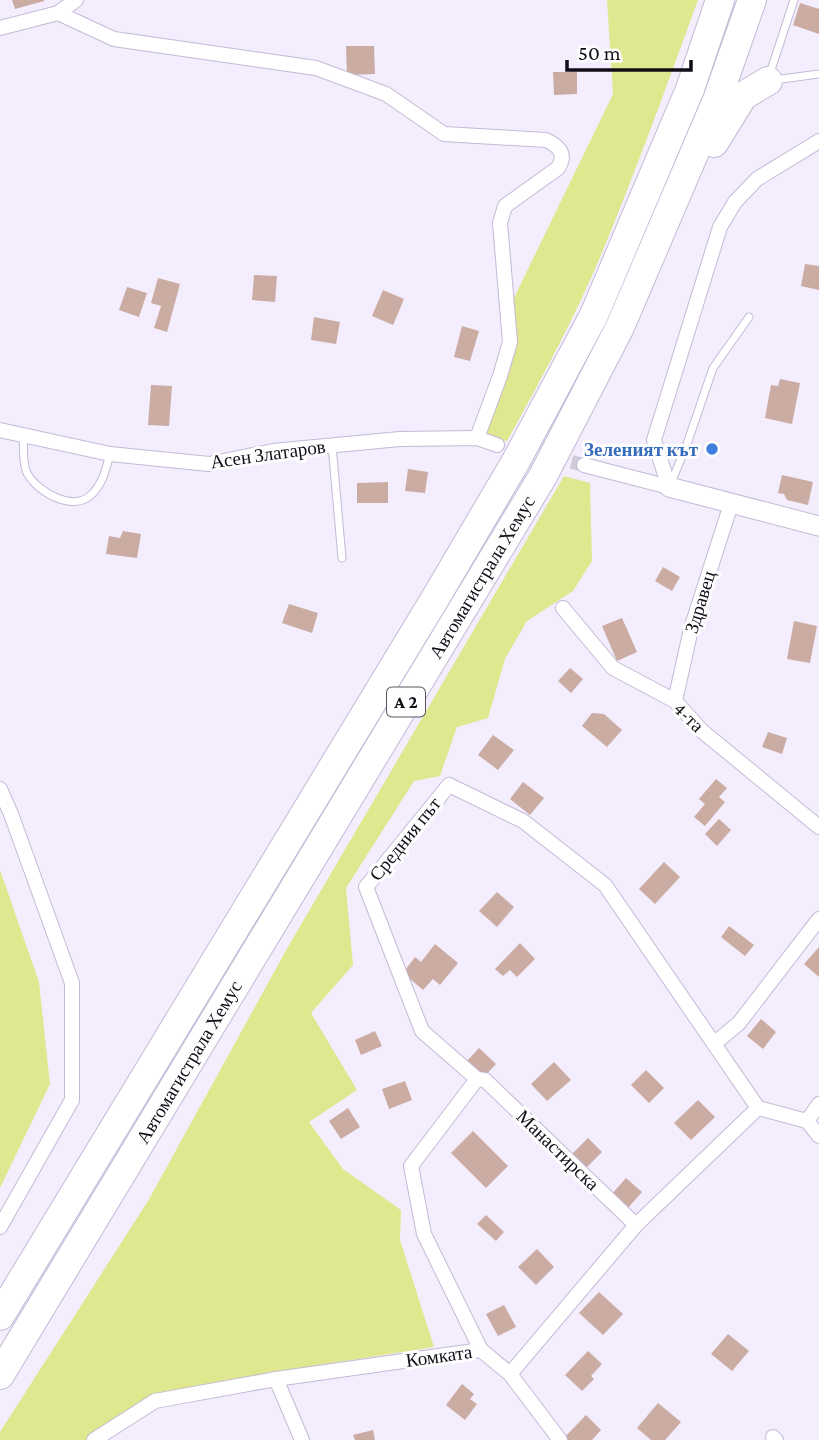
<svg xmlns="http://www.w3.org/2000/svg" width="819" height="1440" font-family="'Crimson Pro',serif">
<style>
.green{fill:#dfe88f}
.building{fill:#cbaca2}
.lines{fill:none;stroke-linecap:round;stroke-linejoin:round}
.minor-tunnel{stroke:#d1ccdb;stroke-width:14;stroke-dasharray:14 7;stroke-linecap:butt}
.service-casing{stroke:#c3bad6;stroke-width:9}
.minor-casing{stroke:#c3bad6;stroke-width:16}
.tertiary-casing{stroke:#c3bad6;stroke-width:21}
.motorway-casing{stroke:#c3bad6;stroke-width:30}
.service{stroke:#fff;stroke-width:7}
.minor{stroke:#fff;stroke-width:14}
.tertiary{stroke:#fff;stroke-width:19}
.motorway{stroke:#fff;stroke-width:28}
.shop-dot{fill:#3f7fe0;stroke:#fefefe;stroke-width:2.5}
.labels{text-anchor:middle;dominant-baseline:central;stroke-width:6;stroke-linejoin:round;paint-order:stroke}
.shield{fill:#fefefe;stroke:#58565c;stroke-width:2}
.shield-label{font-size:18px;font-weight:bold;fill:#110e17}
.shop-label{font-size:19px;font-weight:bold;fill:#366cbe;stroke:#fefefe;text-anchor:end}
.street-label{font-size:19px;fill:#110e17;stroke:#fefefe}
</style>
<rect width="100%" height="100%" fill="#f3edfe"/>
<g class="green">
<path d="M 607,0 L 698,0 C 667,85 636,171 601,255 C 574,319 541,380 507,441 L 481,437 L 506,372 L 509,308 L 613,94 Z"/>
<polygon points="564,476 590,483 592,561 573,591 527,621 505,659 488,718 457,727 440,776 414,781 346,888 353,965 311,1013 357,1090 309,1122 343,1169 401,1210 400,1240 434,1347 263,1374 142,1411 101,1440 0,1440 0,1432 148,1201 289,945"/>
<polygon points="0,870 39,982 50,1084 0,1188"/>
</g>
<g class="building">
<polygon points="12,0 44,0 44,1 15,9"/>
<polygon points="800,3 819,9 819,34 793,25"/>
<polygon points="346,46 374,46 375,74 347,75"/>
<polygon points="553,72 577,72 577,94 554,95"/>
<polygon points="805,264 819,266 819,290 801,286"/>
<polygon points="254,275 277,276 275,302 252,300"/>
<polygon points="158,278 180,284 167,332 154,328 161,306 151,303"/>
<polygon points="127,287 147,293 139,317 119,310"/>
<polygon points="383,290 404,299 393,325 372,316"/>
<polygon points="314,317 340,322 336,344 311,340"/>
<polygon points="462,326 479,331 470,361 454,357"/>
<polygon points="780,379 800,383 792,424 765,418 771,385 778,386"/>
<polygon points="151,385 172,386 169,426 148,425"/>
<polygon points="408,469 428,472 425,493 405,491"/>
<polygon points="782,475 813,482 808,505 787,500 784,494 778,493"/>
<polygon points="388,482 388,503 357,503 357,483"/>
<polygon points="123,531 141,534 137,558 106,554 109,536 120,538"/>
<polygon points="663,567 680,577 672,591 655,581"/>
<polygon points="289,604 318,613 312,633 282,623"/>
<polygon points="622,618 637,652 617,661 602,626"/>
<polygon points="794,621 817,626 810,663 787,659"/>
<polygon points="570,668 583,679 571,693 558,681"/>
<polygon points="592,713 604,714 622,730 607,747 582,726"/>
<polygon points="768,732 787,738 782,754 762,747"/>
<polygon points="493,735 514,750 498,770 478,755"/>
<polygon points="716,779 727,788 719,797 725,802 705,826 694,817 705,804 699,799"/>
<polygon points="523,782 544,798 530,815 510,799"/>
<polygon points="719,819 731,830 717,846 705,834"/>
<polygon points="664,862 680,877 655,904 639,889"/>
<polygon points="497,892 514,907 497,927 479,911"/>
<polygon points="729,926 754,945 745,956 721,937"/>
<polygon points="520,943 535,959 517,977 510,970 503,976 495,969"/>
<polygon points="435,944 458,963 440,985 433,979 423,990 403,973 415,957 421,962"/>
<polygon points="819,947 819,977 804,964"/>
<polygon points="761,1019 776,1032 763,1049 747,1036"/>
<polygon points="375,1031 382,1046 361,1055 355,1040"/>
<polygon points="479,1048 496,1064 483,1078 466,1062"/>
<polygon points="554,1062 571,1080 547,1101 531,1084"/>
<polygon points="646,1070 664,1088 649,1103 631,1085"/>
<polygon points="405,1081 412,1100 389,1109 382,1089"/>
<polygon points="698,1100 715,1117 691,1140 674,1123"/>
<polygon points="348,1108 360,1127 341,1139 329,1121"/>
<polygon points="473,1131 508,1166 486,1188 451,1153"/>
<polygon points="588,1138 602,1152 583,1171 569,1157"/>
<polygon points="626,1178 642,1192 626,1210 610,1196"/>
<polygon points="486,1215 504,1232 496,1241 477,1224"/>
<polygon points="537,1249 554,1267 536,1285 518,1267"/>
<polygon points="599,1292 623,1314 603,1335 579,1313"/>
<polygon points="504,1305 516,1327 498,1336 486,1314"/>
<polygon points="728,1334 749,1351 732,1371 711,1354"/>
<polygon points="588,1351 602,1364 591,1376 594,1379 582,1391 565,1375"/>
<polygon points="462,1384 474,1394 470,1399 477,1404 465,1420 446,1405"/>
<polygon points="658,1403 681,1422 665,1440 651,1440 637,1428"/>
<polygon points="586,1415 601,1430 592,1440 568,1440 565,1437"/>
<polygon points="373,1430 375,1440 355,1440 353,1435"/>
</g>
<g class="lines">
<polyline class="minor-tunnel" points="551,457 584,465"/>
<g class="service-casing">
<g id="service">
<polyline points="769,76 794,0"/>
<polyline points="774,80 819,74"/>
<path d="M 23,434 C 24,445 22,463 27,473 C 37,492 74,513 92,494 C 103,483 106,469 110,454"/>
<polyline points="332,445 342,558"/>
<polyline points="671,483 687,444 713,368 749,317"/>
</g>
</g>
<g class="minor-casing">
<g id="minor">
<path d="M 76,0 L 58,13 L 114,39 L 316,68 L 386,94 L 444,134 L 546,140 C 559,146 567,154 558,168 L 505,206 L 500,223 L 510,342 L 500,376 L 477,438"/>
<polyline points="0,28 58,13"/>
<polyline points="0,430 110,454 209,464 273,451 400,439 477,438 497,445"/>
<polyline points="584,465 669,487"/>
<polyline points="669,487 654,440 720,227 735,202 757,179 819,141"/>
<polyline points="563,608 613,668 675,701 702,731 819,827"/>
<polyline points="675,701 691,629 731,504"/>
<polyline points="0,789 11,814 72,983 72,1100 0,1227"/>
<polyline points="715,1043 739,1023 819,919"/>
<polyline points="477,1079 485,1080 636,1225"/>
<polyline points="807,1121 819,1104"/>
<polyline points="481,1350 424,1234 411,1166 477,1079 422,1031 366,887 449,785 523,821 605,885 758,1108 807,1121 819,1136"/>
<polyline points="510,1374 636,1225 758,1108"/>
<polyline points="276,1379 302,1440"/>
<polyline points="773,1437 776,1440"/>
<polyline points="94,1440 155,1401 276,1379 481,1350 510,1374 560,1440"/>
</g>
</g>
<g class="tertiary-casing">
<polyline id="tertiary" points="669,487 819,526"/>
</g>
<g class="motorway-casing">
<g id="motorway">
<polyline points="714,143 743,96 768,81"/>
<polyline points="0,1316 436,597 516,461 594,315 690,89 720,0"/>
<polyline points="0,1375 543,476 620,327 717,100 752,0"/>
</g>
</g>
<use href="#service" class="service"/>
<use href="#minor" class="minor"/>
<use href="#tertiary" class="tertiary"/>
<use href="#motorway" class="motorway"/>
</g>
<circle class="shop-dot" cx="712" cy="449" r="7"/>
<g class="labels">
<rect class="shield" x="387" y="687.5" width="38" height="29" rx="5"/>
<g class="shield-label">
<text x="406" y="702">A 2</text>
</g>
<g class="shop-label">
<text x="698" y="449">Зеленият кът</text>
</g>
<g class="street-label">
<text transform="translate(268 454) rotate(-8)">Асен Златаров</text>
<text transform="translate(482 577) rotate(-59)">Автомагистрала Хемус</text>
<text transform="translate(700 602) rotate(-73)">Здравец</text>
<text transform="translate(689 717) rotate(45)">4-та</text>
<text transform="translate(405 839) rotate(-51)">Средния път</text>
<text transform="translate(189 1062) rotate(-59)">Автомагистрала Хемус</text>
<text transform="translate(558 1150) rotate(44)">Манастирска</text>
<text transform="translate(439 1356) rotate(-8)">Комката</text>
</g>
</g>
<path d="M567 60v10h124v-10" fill="none" stroke="#110e17" stroke-width="3.5"/>
<text x="578" y="60" font-size="21" fill="#110e17" stroke="#fefefe" stroke-width="5" paint-order="stroke">50 m</text>
</svg>
